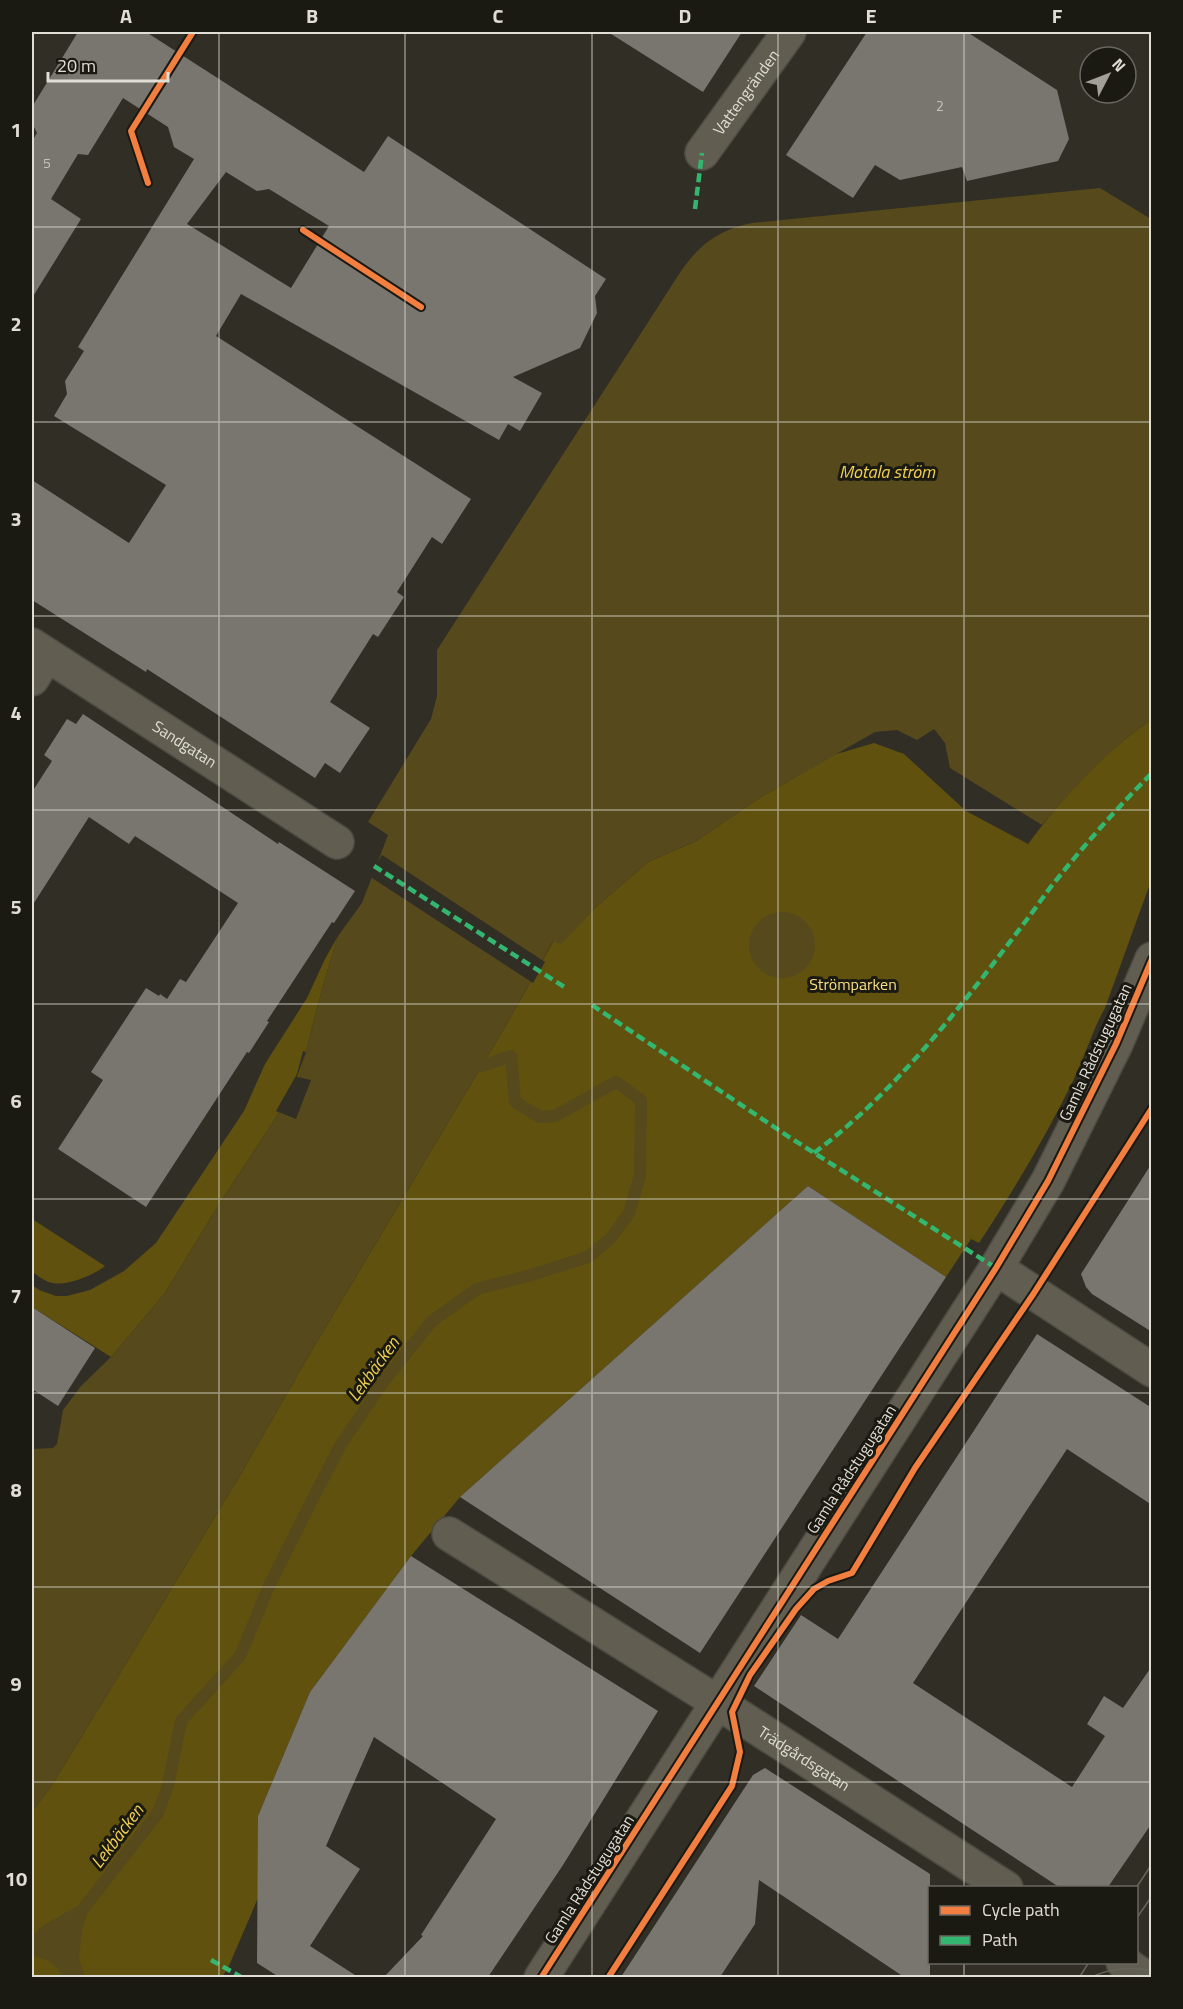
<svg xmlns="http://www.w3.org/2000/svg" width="1183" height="2009" font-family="'Titillium Web',sans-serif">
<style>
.green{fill:#60510f}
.water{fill:#56491b}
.pier{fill:#312e26}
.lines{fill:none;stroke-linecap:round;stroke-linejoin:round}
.stream{stroke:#56491b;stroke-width:12}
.building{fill:#78766f;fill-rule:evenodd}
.minor-casing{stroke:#4c4943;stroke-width:36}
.minor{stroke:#615e51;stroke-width:33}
.tram{stroke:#67645c;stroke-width:1.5}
.quiet{stroke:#33b770;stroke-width:4.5;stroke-dasharray:9 4.5;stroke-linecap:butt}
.cycleway-casing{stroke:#1a1912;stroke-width:10}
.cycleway{stroke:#f27e40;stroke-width:6}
.grid{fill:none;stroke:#e0ddd4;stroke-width:1.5;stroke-opacity:0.55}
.labels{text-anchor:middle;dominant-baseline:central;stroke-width:6;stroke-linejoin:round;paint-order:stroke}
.number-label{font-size:14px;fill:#c6c3bb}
.street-label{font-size:16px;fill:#e0ddd4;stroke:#1a1912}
.park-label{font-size:16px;fill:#f9de80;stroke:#1a1912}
.water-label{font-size:18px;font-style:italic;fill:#f1d050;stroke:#1a1912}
.neatline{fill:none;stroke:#e0ddd4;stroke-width:2}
.grid-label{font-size:20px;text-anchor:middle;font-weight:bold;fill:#e0ddd4}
</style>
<rect width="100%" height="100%" fill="#312e26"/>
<g class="green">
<path d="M 1151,720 L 1151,881 L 1105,1008 C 1092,1031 1085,1056 1074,1079 C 1046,1136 1014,1190 979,1243 L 971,1239 L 946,1277 L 808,1186 L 460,1497 L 411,1556 L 310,1692 L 258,1816 L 258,1898 L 228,1968 L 222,1977 L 32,1978 L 32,1812 L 54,1782 L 235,1484 L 305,1362 L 505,1027 L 554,940 L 561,943 L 596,907 L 648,862 L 696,841 L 761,797 L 833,755 L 874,743 L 904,754 L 966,811 L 1028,844 C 1063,797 1103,752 1151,720 Z"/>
<polygon points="338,936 322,989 300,1075 272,1124 221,1201 165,1293 111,1357 32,1307 32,1285 39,1290 56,1296 67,1296 90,1290 124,1271 156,1243 244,1111 265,1064 307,998 325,959"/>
<path d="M 32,1219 L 105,1266 C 94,1275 68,1286 53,1283 C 46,1282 37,1276 32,1271 Z"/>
</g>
<g class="water">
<path d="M 1100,188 L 1151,219 L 1151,720 C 1109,748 1075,786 1042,825 L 950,768 L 945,743 L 934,729 L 917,740 L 897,730 L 875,732 L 761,797 L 696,841 L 648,862 L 596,907 L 561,944 L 553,941 L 505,1027 L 305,1362 L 235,1484 L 54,1782 L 32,1812 L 32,1449 L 53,1448 L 57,1444 L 63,1410 L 81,1386 L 111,1357 L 165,1293 L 221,1201 L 272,1124 L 300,1075 L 322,989 L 338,936 L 362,903 L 388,835 L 368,822 L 431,719 L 437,696 L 437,650 L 681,271 C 701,243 719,230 752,223 Z"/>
<circle cx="782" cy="945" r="33"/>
<polygon points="92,1898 82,1931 79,1959 85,1977 61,1977 60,1972 48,1960 35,1957 32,1959 32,1936 42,1926"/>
</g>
<g class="pier">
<polygon points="382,855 545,962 533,983 369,876"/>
<polygon points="303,1051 306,1052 297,1077 311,1080 296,1119 276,1111 297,1074"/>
</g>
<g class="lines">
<polyline class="stream" points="83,1909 158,1813 168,1785 181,1721 240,1656 269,1586 306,1512 340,1446 383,1382 432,1321 477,1289 528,1276 588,1257 610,1239 629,1213 640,1175 641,1100 616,1082 555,1116 540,1117 515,1102 511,1056 482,1066"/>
</g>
<g class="building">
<path d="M 78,32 L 146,32 L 364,172 L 388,136 L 606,279 L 595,296 L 597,313 L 580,348 L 513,377 L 542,393 L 520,431 L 508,424 L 499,440 L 241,294 L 216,336 L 471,499 L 442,544 L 432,537 L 397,592 L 404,597 L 378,637 L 373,634 L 330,702 L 370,728 L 340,773 L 325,763 L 315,778 L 147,669 L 146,672 L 32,600 L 32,480 L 129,543 L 166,485 L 54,416 L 67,394 L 65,381 L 84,351 L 78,347 L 194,159 L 174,147 L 168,127 L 123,98 L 88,155 L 78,154 L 51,199 L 81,219 L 32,298 L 32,141 L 37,133 L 32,123 L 32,107 ZM 226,172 L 257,191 L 269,189 L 329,226 L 291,288 L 187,224 Z"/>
<polygon points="608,32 742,32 703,92"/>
<polygon points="867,32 967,32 1057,90 1069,139 1058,161 967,181 962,167 900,180 875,165 853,198 786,155"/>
<polygon points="83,714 278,844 279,842 355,891 334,923 332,922 267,1021 269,1022 249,1053 247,1052 146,1207 58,1149 103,1080 91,1072 146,988 159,996 160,994 167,999 180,979 186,982 238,903 135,836 129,844 89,817 32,906 32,792 52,761 44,755 67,719 76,724"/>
<polygon points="1152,1163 1152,1332 1092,1294 1086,1287 1081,1274"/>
<polygon points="808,1186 946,1277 700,1653 460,1497"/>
<polygon points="32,1307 95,1348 58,1406 32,1389"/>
<polygon points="1037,1334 1152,1408 1152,1505 1067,1449 913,1683 1072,1787 1105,1736 1087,1724 1104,1696 1123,1708 1152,1666 1152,1823 1108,1887 1059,1887 754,1686 801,1615 838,1639"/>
<polygon points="411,1556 658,1711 563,1865 488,1977 384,1977 423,1936 421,1935 496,1819 374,1737 326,1846 360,1869 310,1946 358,1977 279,1977 257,1963 258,1816 310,1692"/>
<polygon points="765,1768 930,1874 930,1977 904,1977 759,1880 755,1924 720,1977 621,1977 753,1775"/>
</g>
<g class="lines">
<g class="minor-casing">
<g id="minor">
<path id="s1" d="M 702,153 L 789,32"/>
<path id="s2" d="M 32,645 L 337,842"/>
<polyline points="32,679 47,655"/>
<polyline points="996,1268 1152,1370"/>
<path id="s3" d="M 449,1534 L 717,1702 L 1006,1888"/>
<polyline points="1123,1962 1146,1978"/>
<polyline points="541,1978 996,1268 1048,1181 1116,1044 1152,959"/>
</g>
</g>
<use href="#minor" class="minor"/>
<g class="tram">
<polyline points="1136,1888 1152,1864"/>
<polyline points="1136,1919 1152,1896"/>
<polyline points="1079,1978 1089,1962"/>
<path d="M 1090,1978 C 1110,1967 1129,1968 1152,1970"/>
</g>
<g class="quiet">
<polyline points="695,209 702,153"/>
<polyline points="374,866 566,988"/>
<polyline points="592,1005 789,1137 996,1268"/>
<path d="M 814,1153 C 898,1090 962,1005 1025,922 C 1036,908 1046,892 1058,878 C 1087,842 1119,806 1152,773"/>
<polyline points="211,1960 243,1978"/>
</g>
<g class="cycleway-casing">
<g id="cycleway">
<polyline points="148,183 131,131 193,32"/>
<polyline points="303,230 421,307"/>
<polyline points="541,1978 996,1268 1048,1181 1116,1044 1152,959"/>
<polyline points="608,1978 732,1786 740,1752 732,1712 750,1675 796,1609 814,1589 828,1581 852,1573 915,1468 1034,1293 1152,1108"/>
</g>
</g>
<use href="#cycleway" class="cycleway"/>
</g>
<path class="grid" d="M 219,32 L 219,1978M 405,32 L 405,1978M 592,32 L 592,1978M 778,32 L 778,1978M 964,32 L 964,1888M 32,227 L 1152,227M 32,422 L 1152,422M 32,616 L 1152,616M 32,810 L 1152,810M 32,1004 L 1152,1004M 32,1199 L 1152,1199M 32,1393 L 1152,1393M 32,1587 L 1152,1587M 32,1782 L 1152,1782M 964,1962 L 964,1978"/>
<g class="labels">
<g class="number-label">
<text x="940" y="105">2</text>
<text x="47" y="162">5</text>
</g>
<g class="street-label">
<text stroke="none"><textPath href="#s1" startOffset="75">Vattengränden</textPath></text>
<text stroke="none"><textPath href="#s2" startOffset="182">Sandgatan</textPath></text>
<text transform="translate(1095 1052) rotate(-65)">Gamla Rådstugugatan</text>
<text transform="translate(851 1469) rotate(-57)">Gamla Rådstugugatan</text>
<text stroke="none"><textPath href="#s3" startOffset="420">Trädgårdsgatan</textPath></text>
<text transform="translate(589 1879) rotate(-57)">Gamla Rådstugugatan</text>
</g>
<g class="park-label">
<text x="853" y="984">Strömparken</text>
</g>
<g class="water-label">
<text x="887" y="471">Motala ström</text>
<text transform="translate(373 1369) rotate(-54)">Lekbäcken</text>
<text transform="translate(117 1836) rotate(-53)">Lekbäcken</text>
</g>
</g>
<rect width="1183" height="2009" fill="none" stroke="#1a1912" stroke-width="66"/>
<rect x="928" y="1886" width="210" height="78" fill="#1a1912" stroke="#696760" stroke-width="1.5"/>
<rect x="940" y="1906" width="30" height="9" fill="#f27e40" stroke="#696760" stroke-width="1.5"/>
<text x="982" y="1916" font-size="18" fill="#e0ddd4">Cycle path</text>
<rect x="940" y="1936" width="30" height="9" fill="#33b770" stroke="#696760" stroke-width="1.5"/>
<text x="982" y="1946" font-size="18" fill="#e0ddd4">Path</text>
<g transform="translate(1108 75) rotate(48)"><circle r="28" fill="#1a1912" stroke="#696760" stroke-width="1.5"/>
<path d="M0-4.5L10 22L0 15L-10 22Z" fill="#a3a097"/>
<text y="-9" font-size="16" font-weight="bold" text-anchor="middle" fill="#e0ddd4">N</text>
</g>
<path d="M48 72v9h120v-9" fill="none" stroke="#e0ddd4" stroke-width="3"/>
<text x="57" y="72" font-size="18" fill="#e0ddd4" stroke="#1a1912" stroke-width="4.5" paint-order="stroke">20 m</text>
<rect x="33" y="33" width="1117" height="1943" class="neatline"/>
<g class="grid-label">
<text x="126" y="23">A</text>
<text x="312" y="23">B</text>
<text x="498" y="23">C</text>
<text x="685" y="23">D</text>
<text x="871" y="23">E</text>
<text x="1057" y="23">F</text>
<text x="16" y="137">1</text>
<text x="16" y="331">2</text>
<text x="16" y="526">3</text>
<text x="16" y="720">4</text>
<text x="16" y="914">5</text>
<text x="16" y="1108">6</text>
<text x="16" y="1303">7</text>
<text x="16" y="1497">8</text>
<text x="16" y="1691">9</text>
<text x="16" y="1886">10</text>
</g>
</svg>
